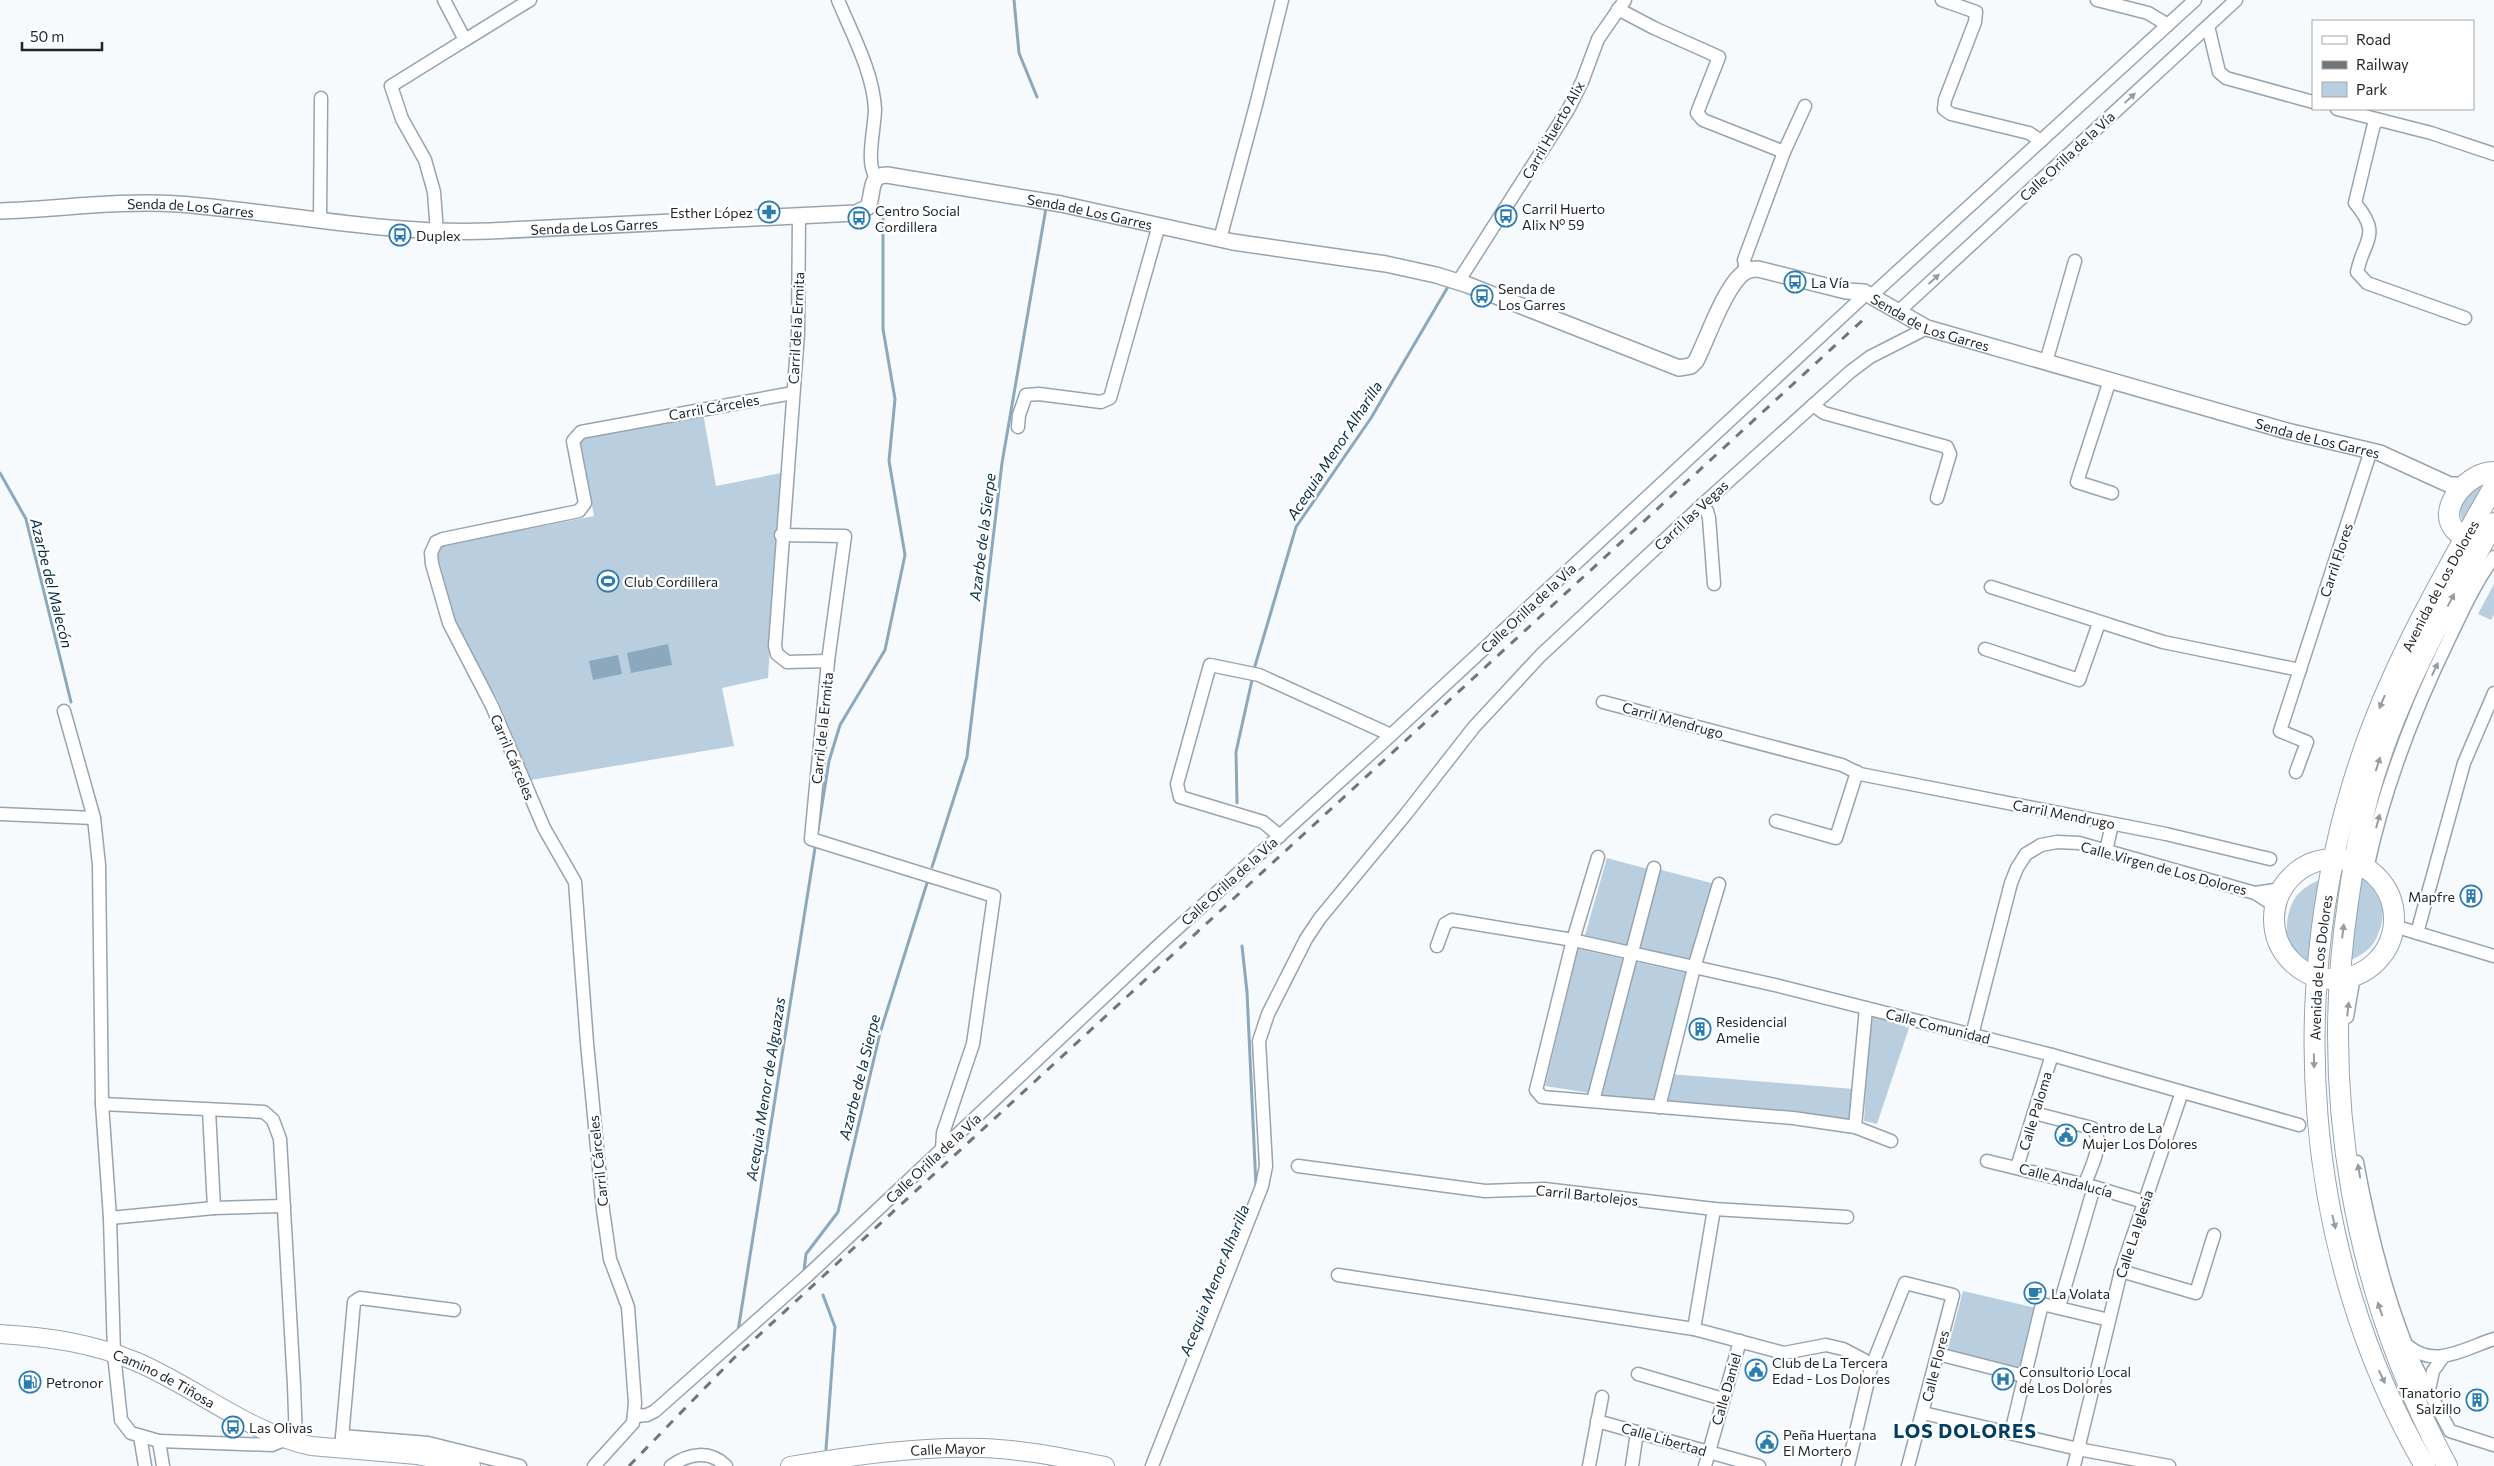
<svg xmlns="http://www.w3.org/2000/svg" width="2494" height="1466" font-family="Commissioner,sans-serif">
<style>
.green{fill:#b9cfe0}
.water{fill:#8ba8bd}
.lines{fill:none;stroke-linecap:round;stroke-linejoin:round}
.stream{stroke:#8ba8bd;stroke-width:3}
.minor-casing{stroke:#96a4af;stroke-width:15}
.tertiary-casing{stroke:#96a4af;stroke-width:18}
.secondary-casing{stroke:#96a4af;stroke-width:20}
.primary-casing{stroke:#96a4af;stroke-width:22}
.minor{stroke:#fff;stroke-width:12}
.tertiary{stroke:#fff;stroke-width:15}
.secondary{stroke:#fff;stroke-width:18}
.primary{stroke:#fff;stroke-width:20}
.rail{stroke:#707579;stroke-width:3;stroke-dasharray:9 9;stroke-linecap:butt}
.oneway{fill:#999c9e}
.labels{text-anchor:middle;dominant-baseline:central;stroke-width:4.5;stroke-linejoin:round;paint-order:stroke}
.street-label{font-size:14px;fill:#1d2327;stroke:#fff}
.poi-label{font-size:14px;fill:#1d2327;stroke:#fff;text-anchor:start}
.water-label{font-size:15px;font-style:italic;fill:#042c43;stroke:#fff}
.district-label{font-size:19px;font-weight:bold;letter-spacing:1px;fill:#003f60;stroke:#fff}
</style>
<rect width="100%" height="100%" fill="#f7fafc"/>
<g class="green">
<polygon points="703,413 716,486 781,473 768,678 722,688 734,746 531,780 498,700 470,657 458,635 434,552 437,547 594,516 579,438"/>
<path d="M 2478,487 L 2482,487 L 2463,522 C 2455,507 2467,495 2478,487 Z"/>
<polygon points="2494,584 2494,615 2491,620 2478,614"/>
<polygon points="1607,858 1648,869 1628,945 1585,935"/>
<polygon points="1658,869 1715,884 1691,963 1637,948"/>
<path d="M 2361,874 C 2389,883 2387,924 2373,944 C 2366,953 2357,957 2348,962 Z"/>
<path d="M 2320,879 L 2309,963 C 2281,956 2283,918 2295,898 C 2301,889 2311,884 2320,879 Z"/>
<polygon points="1578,949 1623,959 1590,1093 1545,1086"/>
<polygon points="1636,962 1686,973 1653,1101 1602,1096"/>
<polygon points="1870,1015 1909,1028 1877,1124 1864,1121"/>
<polygon points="1670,1074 1854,1089 1849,1120 1663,1101"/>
<polygon points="1963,1291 2036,1308 2018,1372 1947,1352"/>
</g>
<g class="water">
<polygon points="668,644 672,665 631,673 627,653"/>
<polygon points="618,655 622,674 593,680 589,661"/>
</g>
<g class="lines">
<g class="stream">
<polyline points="1014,0 1019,53 1037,97"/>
<polyline points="0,473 26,519 71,702"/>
<polyline points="1255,666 1296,527 1371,418 1449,285"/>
<polyline points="1237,803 1236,752 1252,680"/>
<polyline points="818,830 829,761 840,725 885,650 905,555 889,461 895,399 883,329 883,217"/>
<polyline points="932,867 967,757 1002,463 1046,208"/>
<polyline points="1242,946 1247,992 1256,1187"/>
<polyline points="804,1271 806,1254 838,1212 880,1033 927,883"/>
<polyline points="823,1295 835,1327 826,1449"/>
<polyline points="738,1331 815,848"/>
</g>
<g class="minor-casing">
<g id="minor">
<path d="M 838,0 C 852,34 873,72 875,109 C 875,127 865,164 876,177"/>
<polyline points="1942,0 1976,12 1975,22 1945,100 1944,109 1951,114 2029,133 2041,141"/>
<polyline points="2097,0 2148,13 2168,25"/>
<polyline points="1618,9 1654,28 1719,57 1697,113 1703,120 1784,152 1744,260 1746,271"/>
<polyline points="2208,26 2219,72 2226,78 2313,102"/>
<polyline points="465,40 530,0"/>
<polyline points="2337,109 2431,133 2494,154"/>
<path d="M 2380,120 L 2374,124 L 2355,203 C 2382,235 2364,239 2357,272 L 2367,283 L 2465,318"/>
<polyline points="1784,152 1805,106"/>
<polyline points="799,216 798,333 775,646 777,654 787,662 828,661 811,839 994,896 973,1044 943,1133 942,1149"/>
<polyline points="320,219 321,98"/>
<polyline points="437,233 434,192 425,160 402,119 391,86 465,40 444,0"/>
<polyline points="1220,239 1256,105 1282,0"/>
<polyline points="1458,282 1568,110 1582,82 1598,39 1625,0"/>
<polyline points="1872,295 2195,0"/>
<polyline points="1898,312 2236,0"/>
<polyline points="2046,362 2075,261"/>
<polyline points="2110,380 2077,482 2112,493"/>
<polyline points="1813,405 1824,413 1947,447 1950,454 1937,498"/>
<polyline points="1018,427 1019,415 1026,395 1039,394 1101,402 1110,398 1159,225"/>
<polyline points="1702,505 1707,511 1709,518 1714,584"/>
<polyline points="781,535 845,536 828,661"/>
<polyline points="1991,587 2163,642 2300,670"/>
<polyline points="1985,649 2079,680 2099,623"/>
<polyline points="1603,702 1842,765 1860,774 2166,834 2270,859"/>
<polyline points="64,711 94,818 99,865 102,1104 110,1218 114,1354 121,1420 131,1433 159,1441 272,1445 286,1439"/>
<polyline points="2296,772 2307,742 2280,731 2371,450"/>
<polyline points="0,814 94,818"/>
<polyline points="1776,821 1836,838 1857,772"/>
<polyline points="1280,836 1263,822 1180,797 1177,784 1210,665 1259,675 1391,735"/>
<polyline points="2106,851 2112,824"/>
<polyline points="1598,857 1573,940 1536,1090 1542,1097 1793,1118 1855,1127 1891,1141"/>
<path d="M 2367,869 C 2384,788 2414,711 2450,637 C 2463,610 2476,581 2494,557"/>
<polyline points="2255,893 2282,889"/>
<polyline points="2394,926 2494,956"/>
<polyline points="2417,933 2464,763 2494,693"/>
<polyline points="1437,946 1445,924 1452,920 1573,940 1779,986 2052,1055 2299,1125"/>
<polyline points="2347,1017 2354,976"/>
<polyline points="1972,1035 2011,883 2017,868 2026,854 2041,845 2057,842 2079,843 2255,893 2275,906"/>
<polyline points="1593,1101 1654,868"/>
<polyline points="102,1104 264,1112 273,1120 280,1139 294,1385 296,1442"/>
<polyline points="1659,1107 1694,968 1719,884"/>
<polyline points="209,1110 214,1208"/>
<path d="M 2034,1113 L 2092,1128 C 2106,1141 2090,1169 2085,1184"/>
<polyline points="1855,1127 1866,1008"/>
<polyline points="1987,1161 2094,1187 2144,1202"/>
<path d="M 2357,1162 C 2368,1222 2383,1285 2405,1342 C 2417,1372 2435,1402 2450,1431 L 2494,1445"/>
<polyline points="1298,1166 1485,1191 1544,1189 1714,1209 1847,1217"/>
<polyline points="2017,1167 2052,1055"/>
<polyline points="110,1218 214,1208 284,1206"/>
<polyline points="2121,1271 2196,1293 2214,1235"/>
<polyline points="1338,1275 1694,1329 1784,1353 1826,1345 1843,1349 1864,1360 1871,1368"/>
<polyline points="2059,1307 2094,1187"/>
<polyline points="1694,1329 1714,1209"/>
<path d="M 2408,1346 C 2435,1369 2465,1348 2494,1339"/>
<polyline points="1938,1354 2024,1376"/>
<polyline points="1638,1374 1723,1399"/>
<polyline points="2429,1390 2433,1371 2443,1357"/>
<polyline points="1923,1413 2078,1449 2169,1466"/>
<polyline points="636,1416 647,1415 655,1411 807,1276 1159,945 1391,735 1867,293"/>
<polyline points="1597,1421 1759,1466"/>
<polyline points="2011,1433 2042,1304 2109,1320"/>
<polyline points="140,1436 145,1466"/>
<polyline points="342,1436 428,1443 520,1466"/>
<polyline points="159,1441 163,1466"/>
<polyline points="341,1449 354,1302 360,1298 454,1310"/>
<polyline points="594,1466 633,1423 635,1403 628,1307 610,1259 603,1210 587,1043 575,882 544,828 492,706 449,623 432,564 431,553 436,542 443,539 579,511 585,503 584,498 573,441 581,432 793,393"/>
<path d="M 671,1466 C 689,1453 710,1450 726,1466"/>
<polyline points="1152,1466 1262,1186 1266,1166 1259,1041 1268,1014 1306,939 1320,918 1406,814 1474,727 1541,655 1702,505 1850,372 1870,357 1927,328"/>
<polyline points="1589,1466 1602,1397"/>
<polyline points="1632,1466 1637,1432"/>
<polyline points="1705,1466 1740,1341"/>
<polyline points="1848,1466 1871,1368 1905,1283 1953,1295 1908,1466"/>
<polyline points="2074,1466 2121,1271 2182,1092"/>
</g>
</g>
<g class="tertiary-casing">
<g id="tertiary">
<path id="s1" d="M 0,211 C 59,209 119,200 178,204 C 282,212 386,235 490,231 L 856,213 L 868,207 C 874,194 868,175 887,175 L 1061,204 L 1233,242 L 1386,264 L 1436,275 L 1468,285 L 1679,368 L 1691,366 L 1696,361 C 1708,337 1723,292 1741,275 C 1746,270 1751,269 1758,269 L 1846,291 L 1864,292 L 1927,328 L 2287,431 L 2380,453 L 2450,485 L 2463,485"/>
</g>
</g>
<g class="secondary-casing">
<g id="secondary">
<path id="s2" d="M 0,1334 C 48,1337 93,1343 137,1362 C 195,1387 250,1433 311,1446 L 417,1455 L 471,1466"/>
<path id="s3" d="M 790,1466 C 852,1456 918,1446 981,1448 C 1022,1449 1064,1458 1105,1466"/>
</g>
</g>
<g class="primary-casing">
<g id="primary">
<path d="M 2479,541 C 2471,538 2460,536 2454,529 C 2436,507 2470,471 2494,472"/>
<circle cx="2334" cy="919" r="60"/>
<path id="s4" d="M 2425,1466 C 2301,1253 2283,983 2363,752 C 2395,658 2446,572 2494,486"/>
<path d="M 2447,1466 C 2354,1292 2319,1096 2348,902 C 2355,854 2363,807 2379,761 C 2407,677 2451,600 2494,523"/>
</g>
</g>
<use href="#minor" class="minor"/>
<use href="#tertiary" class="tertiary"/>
<use href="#secondary" class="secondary"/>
<use href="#primary" class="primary"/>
<polyline class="rail" points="629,1466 733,1359 1866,317"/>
</g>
<defs><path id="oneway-solid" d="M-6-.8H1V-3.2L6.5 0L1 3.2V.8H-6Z" transform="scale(1.25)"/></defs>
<g class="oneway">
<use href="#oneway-solid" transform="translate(2130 98) rotate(-43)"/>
<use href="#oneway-solid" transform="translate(1934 279) rotate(-43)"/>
<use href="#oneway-solid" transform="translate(2451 600) rotate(-62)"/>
<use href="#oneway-solid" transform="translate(2435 669) rotate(-65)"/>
<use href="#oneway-solid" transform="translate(2382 702) rotate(113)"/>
<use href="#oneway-solid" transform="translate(2378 764) rotate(-72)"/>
<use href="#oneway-solid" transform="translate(2378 821) rotate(-75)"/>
<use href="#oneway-solid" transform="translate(2343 931) rotate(-83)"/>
<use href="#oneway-solid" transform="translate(2348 1009) rotate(-84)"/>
<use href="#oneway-solid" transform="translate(2314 1061) rotate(89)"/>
<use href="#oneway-solid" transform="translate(2359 1171) rotate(-100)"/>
<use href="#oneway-solid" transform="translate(2334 1222) rotate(77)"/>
<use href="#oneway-solid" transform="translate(2380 1309) rotate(-109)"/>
<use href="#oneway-solid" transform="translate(2382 1377) rotate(65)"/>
</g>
<defs>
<g id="pharmacy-ring" transform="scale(1.125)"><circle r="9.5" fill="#fff" stroke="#2a7cad" stroke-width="1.5"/><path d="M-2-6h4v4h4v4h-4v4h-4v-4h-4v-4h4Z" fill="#2a7cad"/></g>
<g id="bus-ring" transform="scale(1.125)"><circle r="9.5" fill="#fff" stroke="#2a7cad" stroke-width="1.5"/><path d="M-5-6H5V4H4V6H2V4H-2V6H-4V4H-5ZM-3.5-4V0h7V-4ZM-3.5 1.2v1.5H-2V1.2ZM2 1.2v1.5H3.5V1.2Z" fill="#2a7cad"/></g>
<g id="stadium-ring" transform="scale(1.125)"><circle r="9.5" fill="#fff" stroke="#2a7cad" stroke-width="1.5"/><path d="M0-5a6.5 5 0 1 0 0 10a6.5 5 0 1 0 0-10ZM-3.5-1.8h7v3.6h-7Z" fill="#2a7cad"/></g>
<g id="building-ring" transform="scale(1.125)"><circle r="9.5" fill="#fff" stroke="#2a7cad" stroke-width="1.5"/><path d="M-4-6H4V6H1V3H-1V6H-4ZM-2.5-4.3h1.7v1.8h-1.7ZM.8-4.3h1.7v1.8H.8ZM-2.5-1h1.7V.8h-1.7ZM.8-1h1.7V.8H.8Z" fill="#2a7cad"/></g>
<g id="civic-ring" transform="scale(1.125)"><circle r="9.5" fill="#fff" stroke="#2a7cad" stroke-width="1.5"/><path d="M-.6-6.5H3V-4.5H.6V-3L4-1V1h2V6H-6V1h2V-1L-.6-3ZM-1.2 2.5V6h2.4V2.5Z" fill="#2a7cad"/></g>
<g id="cafe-ring" transform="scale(1.125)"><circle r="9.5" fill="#fff" stroke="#2a7cad" stroke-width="1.5"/><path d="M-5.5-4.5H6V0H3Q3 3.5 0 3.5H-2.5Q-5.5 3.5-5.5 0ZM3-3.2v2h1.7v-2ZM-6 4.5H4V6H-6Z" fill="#2a7cad"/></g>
<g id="hospital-ring" transform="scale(1.125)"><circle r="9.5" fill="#fff" stroke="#2a7cad" stroke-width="1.5"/><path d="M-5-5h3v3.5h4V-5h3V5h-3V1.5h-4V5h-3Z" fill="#2a7cad"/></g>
<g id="fuel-ring" transform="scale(1.125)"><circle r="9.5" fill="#fff" stroke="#2a7cad" stroke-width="1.5"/><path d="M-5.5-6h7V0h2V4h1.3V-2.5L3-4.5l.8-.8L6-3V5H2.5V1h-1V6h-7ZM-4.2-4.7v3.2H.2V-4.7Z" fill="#2a7cad"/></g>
</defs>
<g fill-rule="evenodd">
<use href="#pharmacy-ring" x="769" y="212"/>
<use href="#bus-ring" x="1506" y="216"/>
<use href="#bus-ring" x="859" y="218"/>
<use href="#bus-ring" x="400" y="235"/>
<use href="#bus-ring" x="1795" y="282"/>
<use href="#bus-ring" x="1482" y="296"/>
<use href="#stadium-ring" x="608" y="581"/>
<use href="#building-ring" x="2471" y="896"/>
<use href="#building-ring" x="1700" y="1029"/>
<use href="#civic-ring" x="2066" y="1135"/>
<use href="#cafe-ring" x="2035" y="1293"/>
<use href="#civic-ring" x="1756" y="1370"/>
<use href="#hospital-ring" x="2003" y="1379"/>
<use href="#fuel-ring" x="30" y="1382"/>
<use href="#building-ring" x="2477" y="1400"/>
<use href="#bus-ring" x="233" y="1427"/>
<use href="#civic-ring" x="1767" y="1442"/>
</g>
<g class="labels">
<g class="street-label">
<text transform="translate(1553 130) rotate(-60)">Carril Huerto Alix</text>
<text transform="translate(2067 156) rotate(-43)">Calle Orilla de la Vía</text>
<text stroke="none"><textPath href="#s1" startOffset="191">Senda de Los Garres</textPath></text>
<text stroke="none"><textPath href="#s1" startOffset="1119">Senda de Los Garres</textPath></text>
<text stroke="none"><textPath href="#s1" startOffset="596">Senda de Los Garres</textPath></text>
<text stroke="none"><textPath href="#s1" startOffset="2049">Senda de Los Garres</textPath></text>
<text transform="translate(796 328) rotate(-87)">Carril de la Ermita</text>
<text transform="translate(714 407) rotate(-10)">Carril Cárceles</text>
<text stroke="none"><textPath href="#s1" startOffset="2454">Senda de Los Garres</textPath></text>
<text transform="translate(1691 515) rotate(-43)">Carril las Vegas</text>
<text transform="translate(2336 560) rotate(-72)">Carril Flores</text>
<text stroke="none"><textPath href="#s4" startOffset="922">Avenida de Los Dolores</textPath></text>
<text transform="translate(1528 608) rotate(-43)">Calle Orilla de la Vía</text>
<text transform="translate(1673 720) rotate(15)">Carril Mendrugo</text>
<text transform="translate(822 728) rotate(-84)">Carril de la Ermita</text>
<text transform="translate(513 757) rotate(67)">Carril Cárceles</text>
<text transform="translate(2064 814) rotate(11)">Carril Mendrugo</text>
<text transform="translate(2164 868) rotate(15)">Calle Virgen de Los Dolores</text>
<text transform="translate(1229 881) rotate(-42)">Calle Orilla de la Vía</text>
<text stroke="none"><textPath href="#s4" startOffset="518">Avenida de Los Dolores</textPath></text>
<text transform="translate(1938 1026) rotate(14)">Calle Comunidad</text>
<text transform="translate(2035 1111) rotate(-73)">Calle Paloma</text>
<text transform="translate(933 1158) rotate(-43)">Calle Orilla de la Vía</text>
<text transform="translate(598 1161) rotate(-96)">Carril Cárceles</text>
<text transform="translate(2066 1180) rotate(15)">Calle Andalucía</text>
<text transform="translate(1587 1195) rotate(6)">Carril Bartolejos</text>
<text transform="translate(2134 1234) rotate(-72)">Calle La Iglesia</text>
<text transform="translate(1935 1366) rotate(-76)">Calle Flores</text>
<text stroke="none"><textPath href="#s2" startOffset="172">Camino de Tiñosa</textPath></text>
<text transform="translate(1726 1389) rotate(-74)">Calle Daniel</text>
<text transform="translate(1664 1439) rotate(16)">Calle Libertad</text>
<text stroke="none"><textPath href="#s3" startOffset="159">Calle Mayor</textPath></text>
</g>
<g class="poi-label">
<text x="1522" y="208">Carril Huerto<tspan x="1522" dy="16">Alix Nº 59</tspan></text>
<text x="875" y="210">Centro Social<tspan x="875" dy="16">Cordillera</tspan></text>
<text x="753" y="212" text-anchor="end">Esther López</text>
<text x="416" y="235">Duplex</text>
<text x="1811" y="282">La Vía</text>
<text x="1498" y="288">Senda de<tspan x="1498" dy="16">Los Garres</tspan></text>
<text x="624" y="581">Club Cordillera</text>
<text x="2455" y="896" text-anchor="end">Mapfre</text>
<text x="1716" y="1021">Residencial<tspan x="1716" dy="16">Amelie</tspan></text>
<text x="2082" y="1127">Centro de La<tspan x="2082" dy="16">Mujer Los Dolores</tspan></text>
<text x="2051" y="1293">La Volata</text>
<text x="1772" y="1362">Club de La Tercera<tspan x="1772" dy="16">Edad - Los Dolores</tspan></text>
<text x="2019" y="1371">Consultorio Local<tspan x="2019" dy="16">de Los Dolores</tspan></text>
<text x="46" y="1382">Petronor</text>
<text x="2461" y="1392" text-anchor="end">Tanatorio<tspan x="2461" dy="16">Salzillo</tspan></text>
<text x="249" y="1427">Las Olivas</text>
<text x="1783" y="1434">Peña Huertana<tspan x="1783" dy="16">El Mortero</tspan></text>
</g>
<g class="water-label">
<text transform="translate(1334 450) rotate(-57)">Acequia Menor Alharilla</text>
<text transform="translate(982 537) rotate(-83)">Azarbe de la Sierpe</text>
<text transform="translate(52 583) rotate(76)">Azarbe del Malecón</text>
<text transform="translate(859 1077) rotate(-76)">Azarbe de la Sierpe</text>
<text transform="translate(765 1089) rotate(-81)">Acequia Menor de Alguazas</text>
<text transform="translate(1214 1280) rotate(-68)">Acequia Menor Alharilla</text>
</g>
<g class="district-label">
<text x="1965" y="1430">LOS DOLORES</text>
</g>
</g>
<rect x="2312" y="20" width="162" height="90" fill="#ffffff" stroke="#a5a7a9"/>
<rect x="2322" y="36" width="25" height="8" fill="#ffffff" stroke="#a5a7a9"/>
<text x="2356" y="45" font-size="15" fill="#1d2327">Road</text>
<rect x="2322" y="61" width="25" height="8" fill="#707579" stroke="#a5a7a9"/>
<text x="2356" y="70" font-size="15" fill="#1d2327">Railway</text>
<rect x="2322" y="82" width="25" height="15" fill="#b9cfe0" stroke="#a5a7a9"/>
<text x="2356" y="95" font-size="15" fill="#1d2327">Park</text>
<path d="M22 42v8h80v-8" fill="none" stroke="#1d2327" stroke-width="2.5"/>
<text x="30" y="42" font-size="15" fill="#1d2327" stroke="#ffffff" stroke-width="4" paint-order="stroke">50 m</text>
</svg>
